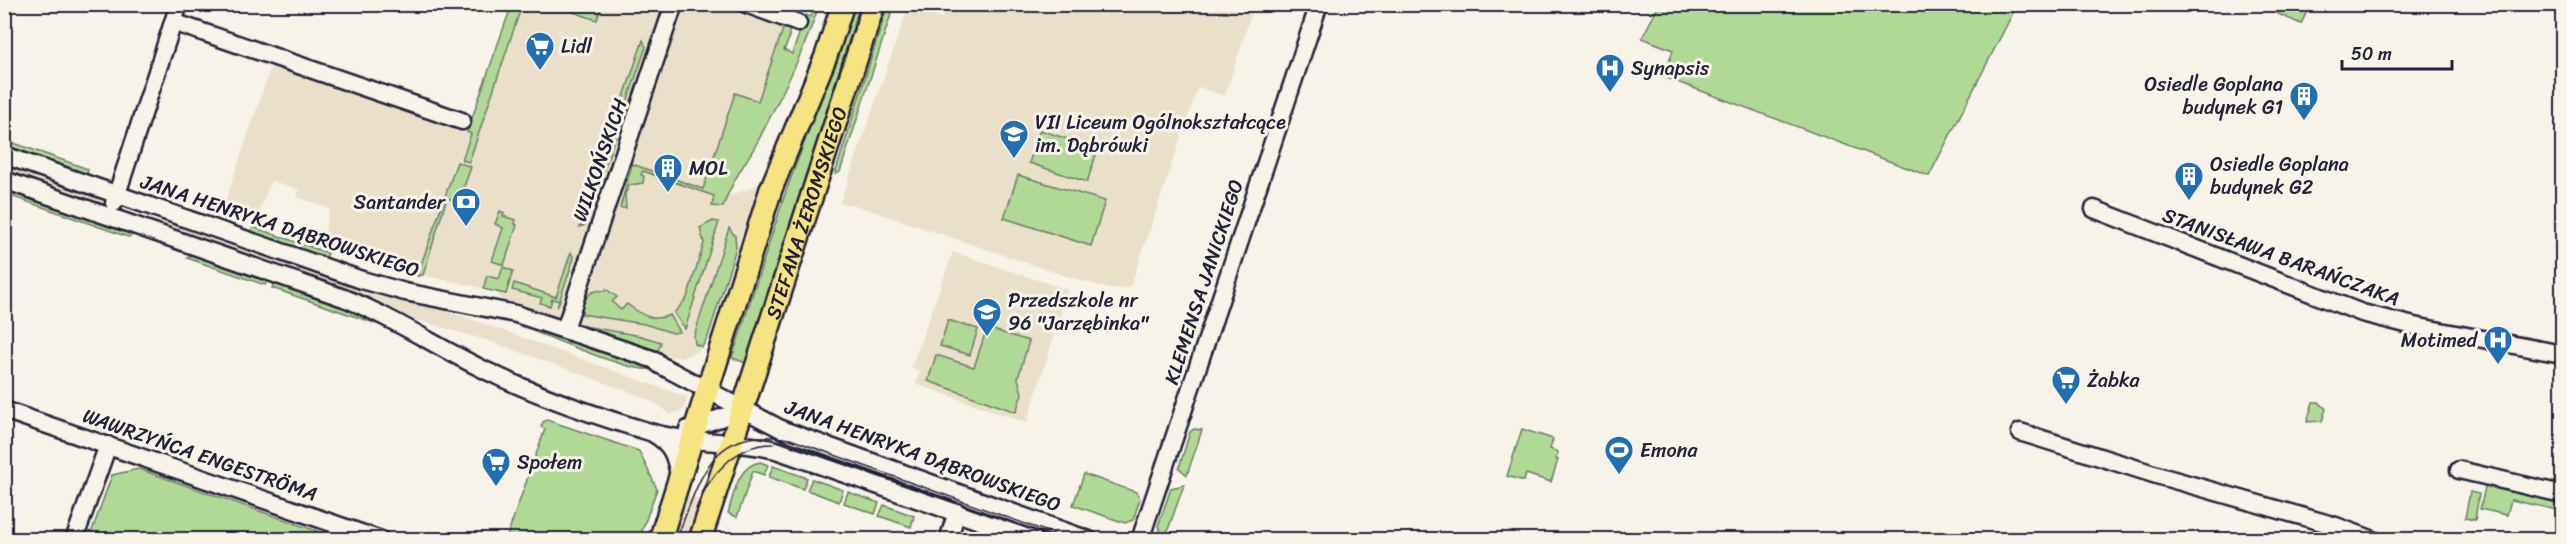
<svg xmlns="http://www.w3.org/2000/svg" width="2567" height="544" font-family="Sriracha,sans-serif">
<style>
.built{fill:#eae0ca}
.green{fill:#b1d996;stroke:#6a7e68;stroke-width:1.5}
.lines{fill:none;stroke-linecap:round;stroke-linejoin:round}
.minor-casing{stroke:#22223b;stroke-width:21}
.major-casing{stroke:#22223b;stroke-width:26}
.minor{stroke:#f7f3e8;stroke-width:16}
.major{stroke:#f6e381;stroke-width:21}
.tram{stroke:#22223b;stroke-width:1.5}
.labels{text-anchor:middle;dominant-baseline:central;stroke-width:6;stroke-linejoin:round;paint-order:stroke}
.poi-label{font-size:20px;fill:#22223b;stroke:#f7f3e8;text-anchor:start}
.street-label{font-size:20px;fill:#22223b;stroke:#f7f3e8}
</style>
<rect width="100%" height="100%" fill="#f7f3e8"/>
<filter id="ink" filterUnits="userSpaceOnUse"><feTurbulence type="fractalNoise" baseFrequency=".0167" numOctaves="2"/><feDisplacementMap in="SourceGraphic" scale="12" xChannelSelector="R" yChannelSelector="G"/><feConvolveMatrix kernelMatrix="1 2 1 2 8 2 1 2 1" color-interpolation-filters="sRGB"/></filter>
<g filter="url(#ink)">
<g class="built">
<polygon points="947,4 1254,5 1225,96 1198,87 1130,288 1110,289 1069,277 854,205 840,203 908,8 942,18"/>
<polygon points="512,5 723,5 785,25 758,101 735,94 703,190 726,197 758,185 709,337 699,351 684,357 671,357 502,302 495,291 423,275 417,276 322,243 330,209 297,197 299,190 289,186 271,181 256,220 223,208 272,64 467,131"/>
<polygon points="5,159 104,194 100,210 5,176"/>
<polygon points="163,215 474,320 653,385 687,397 685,408 682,411 668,415 668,412 655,403 627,391 492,342 394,313 157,230"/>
<polygon points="953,252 1068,290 1027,423 916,384 920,371 911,368"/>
<polygon points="795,437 1079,539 1041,539 790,451"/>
<polygon points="687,496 703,501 690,539 670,540"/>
</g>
<g class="green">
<polygon points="512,4 522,5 469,162 462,160 471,134 467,132"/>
<polygon points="888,4 894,5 840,172 835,174"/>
<polygon points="552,5 602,5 597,20"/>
<path d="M 815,5 L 819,5 C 804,52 781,96 758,141 C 746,163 731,182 723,207 L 712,206 L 714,196 L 643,171 L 641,175 L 644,176 L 643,183 L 630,185 L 625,194 L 626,208 L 620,208 L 632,164 L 703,189 L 735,93 L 758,101 L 784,26 L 789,29 L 789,39 L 784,50 L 792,54 L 806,15 L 811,17 Z"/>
<polygon points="853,5 860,5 746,363 732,358 785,194 827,82"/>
<polygon points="1659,5 1659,4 2017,5 1929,176 1664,77 1673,50 1642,38"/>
<polygon points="2258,5 2310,4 2310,5 2301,24"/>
<polygon points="643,40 646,47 585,225 580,227"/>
<polygon points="1040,130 1098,149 1087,182 1029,163"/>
<polygon points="5,140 88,169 87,174 5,145"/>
<polygon points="457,162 471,167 460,198 457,198 456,201 447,198 423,275 417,276"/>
<polygon points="1018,175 1105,201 1091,246 1004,218"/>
<polygon points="5,185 9,192 110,227 116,224 135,231 133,235 128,237 5,194"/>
<polygon points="500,211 504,213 503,216 516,220 515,224 517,225 504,265 492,261 503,228 495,224"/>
<polygon points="713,221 719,222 685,329 674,313 687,298 704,243 700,228"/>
<polygon points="253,227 328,253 326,258 251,232"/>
<polygon points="729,228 735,236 736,248 708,337 702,347 695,344 694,336"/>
<polygon points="571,252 574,258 557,308 559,301 552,299 550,306 540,303 542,298 512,290 514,283 556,297"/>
<polygon points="193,253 202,255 205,260 256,278 261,276 267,281 265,285 187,258"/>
<polygon points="503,267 513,271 506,294 483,289 487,276 499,279"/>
<polygon points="274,282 288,284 291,290 340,307 345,305 435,350 407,339 386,327 272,288"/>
<path d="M 606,289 L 617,297 L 612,302 L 621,310 L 627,304 C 641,314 652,323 670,315 L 680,332 L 673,333 L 644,324 L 582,314 C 582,300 589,288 605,291 Z"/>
<polygon points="948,320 978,329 970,355 940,346"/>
<polygon points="584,326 641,336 661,342 658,351"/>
<polygon points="987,328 1029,341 1018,378 1022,394 1016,412 928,381 936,355 974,367"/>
<path d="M 536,329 L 644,365 L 652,369 C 632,373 558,340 535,332 Z"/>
<polygon points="2313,402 2319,402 2326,409 2322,421 2307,422"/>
<polygon points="547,420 639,451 657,489 639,539 506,539 545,429 541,427 543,422"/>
<polygon points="1194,429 1202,430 1187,475 1179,468 1190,432"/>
<polygon points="1522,429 1553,439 1550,449 1558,452 1556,459 1558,460 1551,482 1526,474 1524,481 1507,476"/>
<path d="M 760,462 L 768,465 L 764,475 L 753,471 L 737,517 L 728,513 C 734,495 737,466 760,462 Z"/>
<polygon points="773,466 807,478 803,489 769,477"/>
<polygon points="139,469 314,530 341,539 89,539 112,475"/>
<polygon points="1084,474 1136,492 1140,499 1133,520 1125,523 1073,505"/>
<polygon points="812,479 843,490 839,502 807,490"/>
<polygon points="2486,483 2562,502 2562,511 2511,500 2507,515 2480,509"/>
<polygon points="1184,485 1166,535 1162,534 1158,526 1171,488"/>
<polygon points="848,492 879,503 875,514 844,503"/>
<polygon points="2470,492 2479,494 2475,520 2465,518"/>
<polygon points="884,505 914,516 911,527 879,516"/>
</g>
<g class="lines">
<g class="minor-casing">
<g id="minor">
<polyline points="746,4 798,23"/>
<polyline points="173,22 462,121"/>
<polyline points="4,155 362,280 405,292 516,314 655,360 660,365 783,430 1089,540"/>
<path d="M 4,180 L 344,298 C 395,318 441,350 491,373 C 541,397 596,416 650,432 C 691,444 735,440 776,450 L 1034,540"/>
<polyline points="114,203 179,4"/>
<polyline points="2094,209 2362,313 2414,326 2562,354"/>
<polyline points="565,329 674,4"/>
<polyline points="4,410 381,540"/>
<polyline points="688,429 744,410"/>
<polyline points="2020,432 2160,476 2336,526 2374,540"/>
<path d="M 654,434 C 672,444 676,457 679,476"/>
<polyline points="2459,470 2562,494"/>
<polyline points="74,540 108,445"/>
<polyline points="948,540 957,512"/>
<polyline points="1140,540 1319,4"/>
</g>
</g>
<g class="major-casing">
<g id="major">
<polyline points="660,540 771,189 826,56 843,4"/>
<path id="s1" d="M 700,540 L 874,4"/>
</g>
</g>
<use href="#minor" class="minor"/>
<use href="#major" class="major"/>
<g class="tram">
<path d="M 696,509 C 708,476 736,443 774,444"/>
<path d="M 676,540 C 701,480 708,424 790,439 L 1070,540"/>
</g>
</g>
</g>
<defs>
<g id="supermarket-pin" transform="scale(1.5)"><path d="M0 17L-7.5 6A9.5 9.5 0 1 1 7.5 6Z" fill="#1f6fb2" stroke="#f7f3e8"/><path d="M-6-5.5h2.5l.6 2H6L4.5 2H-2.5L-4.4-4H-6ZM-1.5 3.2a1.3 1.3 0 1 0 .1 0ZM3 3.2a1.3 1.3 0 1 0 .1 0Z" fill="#fff"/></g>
<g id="hospital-pin" transform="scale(1.5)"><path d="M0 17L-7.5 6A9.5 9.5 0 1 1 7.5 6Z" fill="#1f6fb2" stroke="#f7f3e8"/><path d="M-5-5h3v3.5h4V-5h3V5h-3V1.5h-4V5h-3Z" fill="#fff"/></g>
<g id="building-pin" transform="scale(1.5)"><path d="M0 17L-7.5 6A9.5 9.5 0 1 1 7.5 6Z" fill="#1f6fb2" stroke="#f7f3e8"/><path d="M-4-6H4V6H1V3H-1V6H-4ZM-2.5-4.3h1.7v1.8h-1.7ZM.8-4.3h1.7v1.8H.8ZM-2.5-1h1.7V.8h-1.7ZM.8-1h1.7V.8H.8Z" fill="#fff"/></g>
<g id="school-pin" transform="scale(1.5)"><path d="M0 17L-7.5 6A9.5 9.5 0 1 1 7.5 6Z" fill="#1f6fb2" stroke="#f7f3e8"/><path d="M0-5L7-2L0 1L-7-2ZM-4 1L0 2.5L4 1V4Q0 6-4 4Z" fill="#fff"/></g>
<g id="bank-pin" transform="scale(1.5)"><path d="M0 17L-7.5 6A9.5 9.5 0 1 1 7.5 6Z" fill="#1f6fb2" stroke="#f7f3e8"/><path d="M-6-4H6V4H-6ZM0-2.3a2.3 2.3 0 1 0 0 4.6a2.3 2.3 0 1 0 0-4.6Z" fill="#fff"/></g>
<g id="stadium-pin" transform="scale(1.5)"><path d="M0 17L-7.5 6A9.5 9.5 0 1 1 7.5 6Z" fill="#1f6fb2" stroke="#f7f3e8"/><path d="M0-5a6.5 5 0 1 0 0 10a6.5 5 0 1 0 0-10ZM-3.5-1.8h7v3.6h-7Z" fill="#fff"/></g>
</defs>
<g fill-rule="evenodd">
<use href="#supermarket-pin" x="540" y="46"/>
<use href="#hospital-pin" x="1610" y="68"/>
<use href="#building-pin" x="2304" y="96"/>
<use href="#school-pin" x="1014" y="134"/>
<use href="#building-pin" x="668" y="168"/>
<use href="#building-pin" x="2189" y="176"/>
<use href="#bank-pin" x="466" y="202"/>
<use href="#school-pin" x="987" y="312"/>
<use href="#hospital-pin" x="2498" y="340"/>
<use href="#supermarket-pin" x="2066" y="380"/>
<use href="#stadium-pin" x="1619" y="450"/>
<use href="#supermarket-pin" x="496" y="462"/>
</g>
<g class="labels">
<g class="poi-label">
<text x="561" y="46">Lidl</text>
<text x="1631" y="68">Synapsis</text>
<text x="2283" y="84" text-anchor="end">Osiedle Goplana<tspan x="2283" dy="23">budynek G1</tspan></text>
<text x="1035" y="122">VII Liceum Ogólnokształcące<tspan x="1035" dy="23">im. Dąbrówki</tspan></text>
<text x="2210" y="164">Osiedle Goplana<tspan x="2210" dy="23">budynek G2</tspan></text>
<text x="689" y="168">MOL</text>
<text x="445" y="202" text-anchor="end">Santander</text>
<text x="1008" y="300">Przedszkole nr<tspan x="1008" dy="23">96 "Jarzębinka"</tspan></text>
<text x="2477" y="340" text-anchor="end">Motimed</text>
<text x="2087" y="380">Żabka</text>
<text x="1640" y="450">Emona</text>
<text x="517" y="462">Społem</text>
</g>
<g class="street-label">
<text transform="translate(600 160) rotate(-71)">WILKOŃSKICH</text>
<text stroke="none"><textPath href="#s1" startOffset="344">STEFANA ŻEROMSKIEGO</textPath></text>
<text transform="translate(280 226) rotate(18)">JANA HENRYKA DĄBROWSKIEGO</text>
<text transform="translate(2281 257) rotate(20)">STANISŁAWA BARAŃCZAKA</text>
<text transform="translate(1204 282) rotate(-72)">KLEMENSA JANICKIEGO</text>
<text transform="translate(200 455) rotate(19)">WAWRZYŃCA ENGESTRÖMA</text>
<text transform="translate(923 456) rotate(20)">JANA HENRYKA DĄBROWSKIEGO</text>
</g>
</g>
<rect width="2567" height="544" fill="none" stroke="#f7f3e8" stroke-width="24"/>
<rect x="12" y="12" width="2543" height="520" fill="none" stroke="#22223b" stroke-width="2" filter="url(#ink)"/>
<path d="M2342 60v9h110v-9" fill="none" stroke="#22223b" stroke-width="3"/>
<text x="2351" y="60" font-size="18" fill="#22223b" stroke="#f7f3e8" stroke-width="4.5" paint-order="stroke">50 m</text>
</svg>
